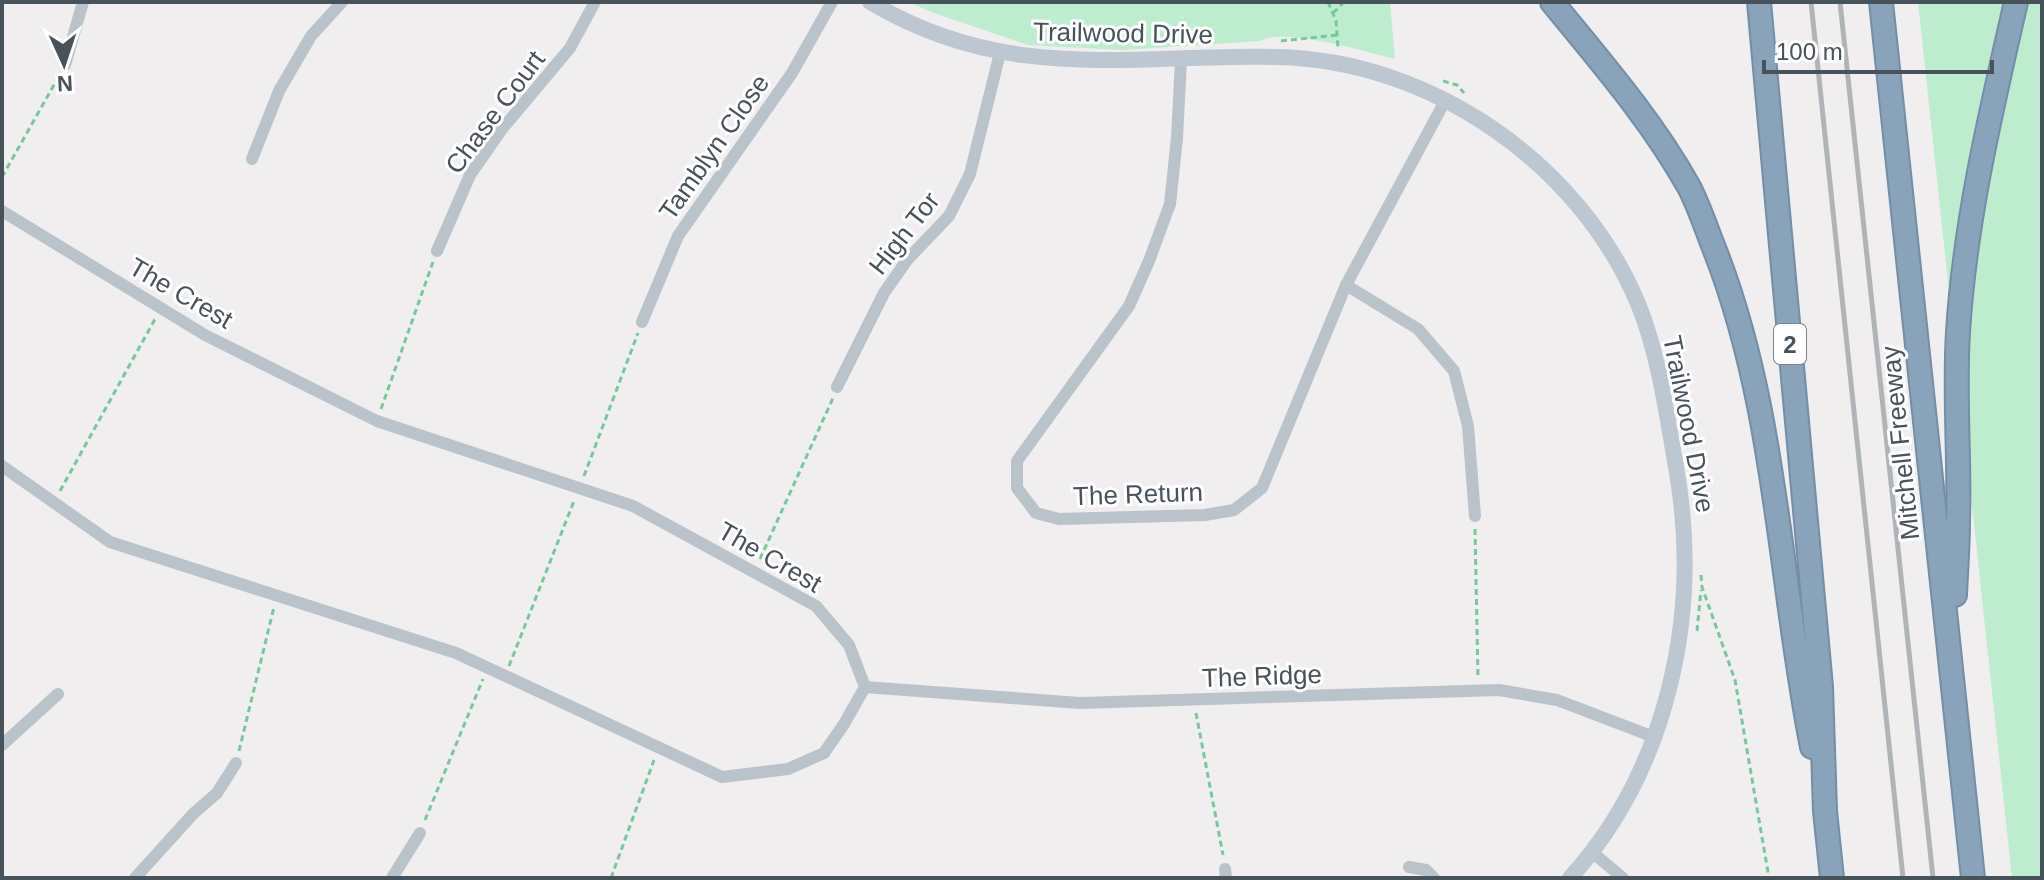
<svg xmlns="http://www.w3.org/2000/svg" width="2044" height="880" font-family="Helvetica,sans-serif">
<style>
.green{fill:#beecce}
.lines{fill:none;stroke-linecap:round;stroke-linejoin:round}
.highway-casing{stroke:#738ea6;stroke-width:26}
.path{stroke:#78c89d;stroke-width:3;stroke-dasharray:6 4;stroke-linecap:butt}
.street{stroke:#bac3ca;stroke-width:12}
.secondary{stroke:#bcc7d1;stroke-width:16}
.highway{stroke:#88a3ba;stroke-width:22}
.rail{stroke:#b0b4b8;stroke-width:5}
.labels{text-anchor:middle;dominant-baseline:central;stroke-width:6;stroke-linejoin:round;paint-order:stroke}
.shield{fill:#fff;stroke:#7e868c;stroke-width:2}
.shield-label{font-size:24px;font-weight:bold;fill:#47525a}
.street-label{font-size:26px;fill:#47525a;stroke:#fff}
</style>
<rect width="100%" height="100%" fill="#f0eeee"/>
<g class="green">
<path d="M 909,2 L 1390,2 L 1395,59 C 1365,52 1286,27 1260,41 L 1122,50 L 1028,45 L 931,12 Z"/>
<polygon points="1918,2 2042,2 2042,878 2012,878"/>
</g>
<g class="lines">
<g class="highway-casing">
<g id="highway">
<path d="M 1552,2 C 1600,61 1651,119 1689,187 C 1699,206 1706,228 1714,248 C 1777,407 1779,581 1812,747"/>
<polyline points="1759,2 1821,687 1825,811 1832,878"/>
<polyline points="1881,2 1973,878"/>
<path d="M 1955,595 C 1956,570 1958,546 1958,522 C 1960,458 1954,396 1958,332 C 1965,220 1991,111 2016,2"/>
</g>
</g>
<g class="path">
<polyline points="1328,2 1336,21 1338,48"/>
<polyline points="1333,13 1344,2"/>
<polyline points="1281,41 1337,35"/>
<polyline points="1443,81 1457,85 1464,93"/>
<polyline points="2,177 59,76"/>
<polyline points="381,409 433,262"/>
<polyline points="584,476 638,333"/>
<polyline points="60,491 155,319"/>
<polyline points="1475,529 1478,678"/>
<polyline points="760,559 833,398"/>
<polyline points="1701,575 1702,587 1735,680 1769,878"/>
<polyline points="1697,631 1701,590"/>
<polyline points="509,666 574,501"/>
<polyline points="1196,713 1223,855"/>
<polyline points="239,751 274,607"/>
<polyline points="425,820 483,679"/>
<polyline points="611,878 654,760"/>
</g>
<g class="street">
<polyline points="1181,60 1177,138 1170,204 1149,261 1129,306 1017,461 1017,488 1036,513 1059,519 1205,515 1234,510 1262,488 1346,285 1445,101"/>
<polyline points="65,65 83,2"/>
<polyline points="252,159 279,91 311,36 342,2"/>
<polyline points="2,211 205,335 377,421 633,506 816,606 849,645 865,687 844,724 824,753 788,769 722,777 456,653 110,542 2,466"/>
<polyline points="437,251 470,175 502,129 570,48 595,2"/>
<polyline points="1346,285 1418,329 1454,371 1468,426 1475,516"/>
<polyline points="642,322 678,236 792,73 832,2"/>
<polyline points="837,387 884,293 907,260 949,216 970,174 1000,53"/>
<polyline points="865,687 1080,703 1499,690 1557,700 1654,737"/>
<polyline points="2,745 58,694"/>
<polyline points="1592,852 1623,878"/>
<polyline points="1409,867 1426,870 1434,878"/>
<polyline points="1225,869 1226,878"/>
<polyline points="135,878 193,814 217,793 236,763"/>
<polyline points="392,878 420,833"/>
</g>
<path class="secondary" d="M 870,2 C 1007,84 1129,54 1277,57 C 1431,60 1581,164 1639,306 C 1660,359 1667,417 1677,473 C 1701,614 1668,770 1570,878"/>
<use href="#highway" class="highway"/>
<g class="rail">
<polyline points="1811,2 1903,878"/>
<polyline points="1840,2 1933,878"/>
</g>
</g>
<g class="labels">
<rect class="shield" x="1774" y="324" width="32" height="40" rx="6"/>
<g class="shield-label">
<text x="1790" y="344">2</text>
</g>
<g class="street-label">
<text transform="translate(1123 33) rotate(1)">Trailwood Drive</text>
<text transform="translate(495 112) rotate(-53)">Chase Court</text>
<text transform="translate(714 147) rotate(-55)">Tamblyn Close</text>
<text transform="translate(904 233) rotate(-52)">High Tor</text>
<text transform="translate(181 293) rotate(30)">The Crest</text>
<text transform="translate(1689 424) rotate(79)">Trailwood Drive</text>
<text transform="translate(1900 443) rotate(-96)">Mitchell Freeway</text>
<text transform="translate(1138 494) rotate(-2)">The Return</text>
<text transform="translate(770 557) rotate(30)">The Crest</text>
<text transform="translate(1262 676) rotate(-2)">The Ridge</text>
</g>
</g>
<rect width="2044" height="880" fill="none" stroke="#47525a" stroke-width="8"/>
<g transform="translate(64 64) rotate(177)" stroke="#ffffff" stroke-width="6" paint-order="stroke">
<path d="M0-6L14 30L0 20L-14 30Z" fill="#47525a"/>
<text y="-12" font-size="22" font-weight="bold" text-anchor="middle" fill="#47525a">N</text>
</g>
<path d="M1764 60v12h228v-12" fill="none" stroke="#47525a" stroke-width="4"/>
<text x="1776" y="60" font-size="24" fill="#47525a" stroke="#ffffff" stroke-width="6" paint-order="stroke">100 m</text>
</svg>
